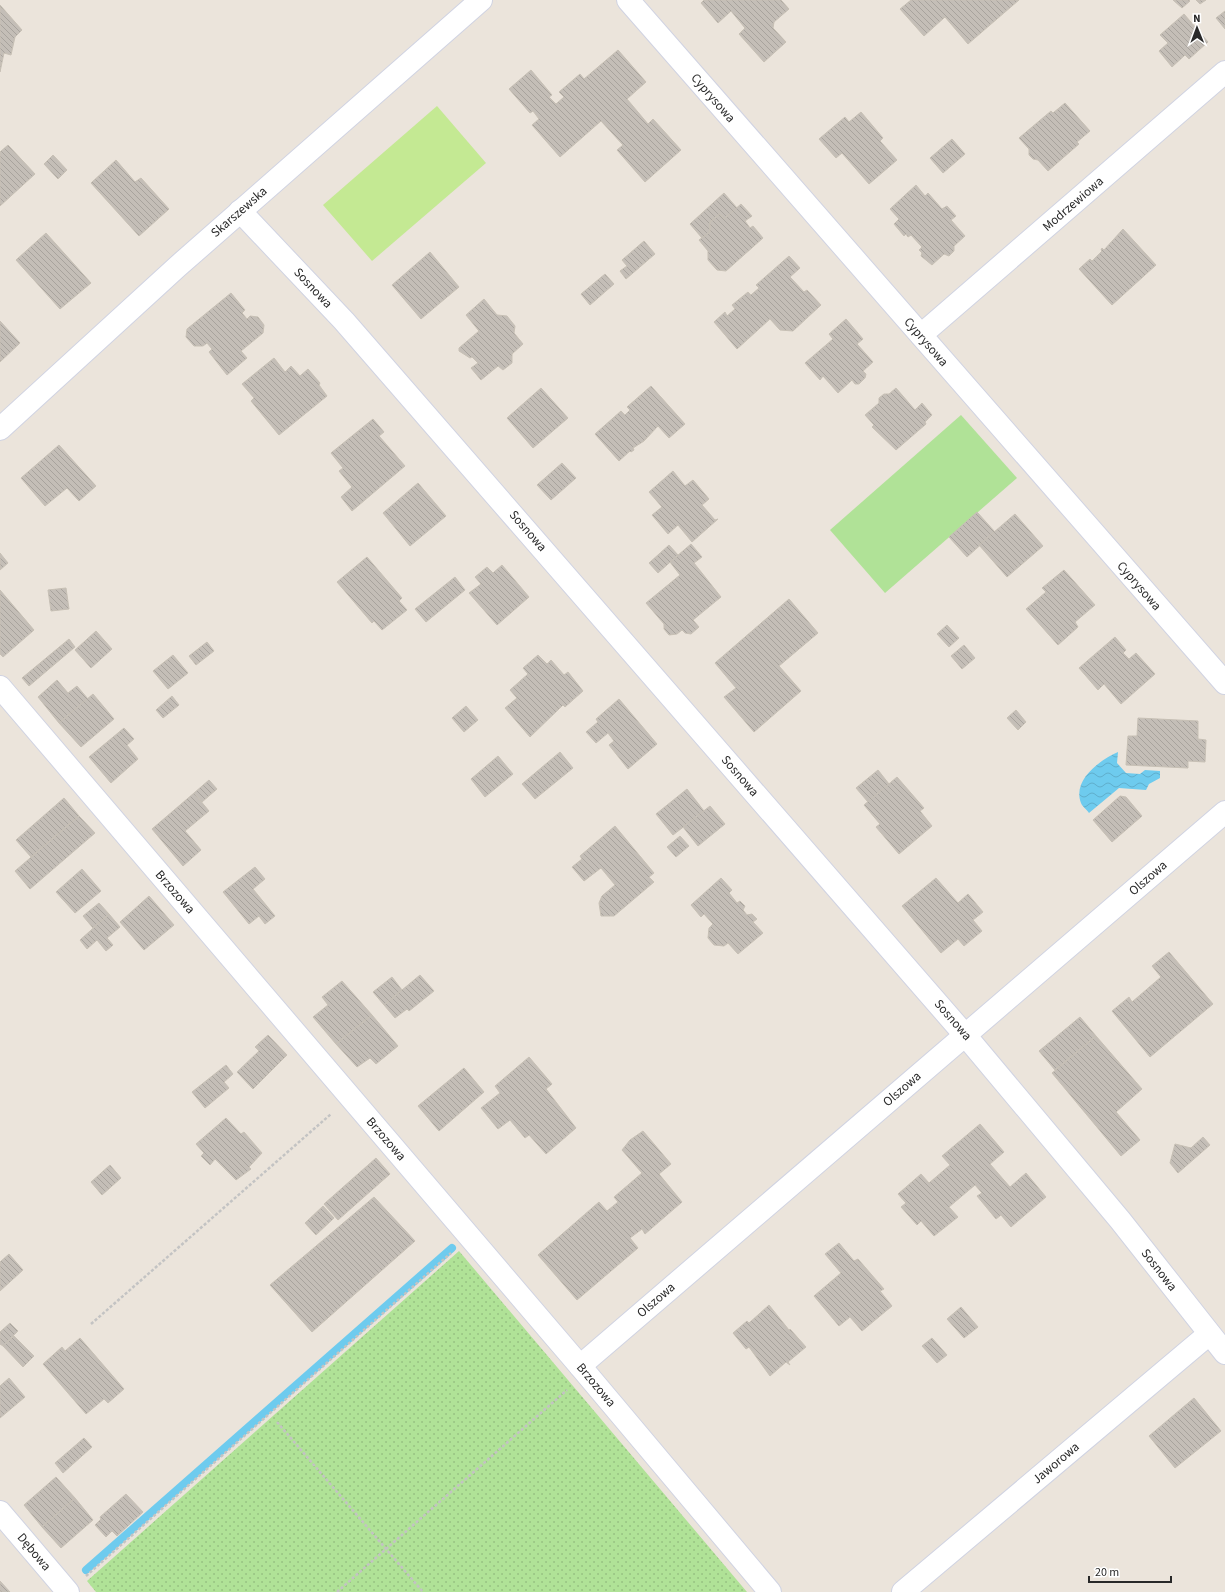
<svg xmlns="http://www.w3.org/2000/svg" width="1225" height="1592" font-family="'Source Sans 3',sans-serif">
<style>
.grass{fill:#b0e297}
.garden{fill:url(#garden-dots)}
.pitch{fill:#c4e993}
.water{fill:url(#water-waves)}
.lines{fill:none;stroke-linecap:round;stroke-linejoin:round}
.stream{stroke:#6ecbee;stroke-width:8}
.building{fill:url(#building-back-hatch);stroke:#c7c0b5}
.minor-casing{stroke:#d0d3e2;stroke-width:24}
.path{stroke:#c3c3c3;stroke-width:2.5;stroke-dasharray:3 2;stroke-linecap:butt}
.minor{stroke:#fff;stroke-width:22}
.labels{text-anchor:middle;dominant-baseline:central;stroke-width:3;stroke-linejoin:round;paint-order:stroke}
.street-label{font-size:13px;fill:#292929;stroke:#fff}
</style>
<defs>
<pattern id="garden-dots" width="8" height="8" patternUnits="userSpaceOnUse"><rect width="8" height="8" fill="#b0e297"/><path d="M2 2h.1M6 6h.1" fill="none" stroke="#97c282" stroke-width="1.8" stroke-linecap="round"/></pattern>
<pattern id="water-waves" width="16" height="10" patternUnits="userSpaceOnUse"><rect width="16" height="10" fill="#6ecbee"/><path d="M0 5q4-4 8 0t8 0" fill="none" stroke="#5faecc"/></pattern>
<pattern id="building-back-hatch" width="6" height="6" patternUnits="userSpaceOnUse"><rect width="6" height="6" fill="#c4beb7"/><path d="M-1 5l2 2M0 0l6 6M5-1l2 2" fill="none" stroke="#a8a39d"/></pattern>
</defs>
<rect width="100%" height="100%" fill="#ebe4db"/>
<polygon class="grass" points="961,415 1017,478 885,593 830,530"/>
<polygon class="garden" points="459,1251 747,1592 96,1592 87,1581"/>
<polygon class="pitch" points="437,106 486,163 372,261 323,205"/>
<path class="water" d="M 1118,752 L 1117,763 L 1126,773 L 1140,774 L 1145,770 L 1160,771 L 1160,778 L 1149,784 L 1146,790 L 1119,788 L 1089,813 C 1087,810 1082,806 1081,803 C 1072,780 1100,760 1118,752 Z"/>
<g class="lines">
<polyline class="stream" points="86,1570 452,1248"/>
</g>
<g class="building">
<polygon points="704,0 781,0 789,9 774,22 773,28 786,42 764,62 739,34 745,28 731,11 718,23 701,3"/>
<polygon points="911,0 1019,0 968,44 945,17 924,36 900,9"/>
<polygon points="1173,0 1189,0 1190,1 1182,8"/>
<polygon points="1196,0 1206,0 1200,4"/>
<polygon points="0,5 22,30 15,37 11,55 4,53 0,72"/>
<polygon points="1225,11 1225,29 1216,18"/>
<polygon points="1184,14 1208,42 1189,59 1185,55 1172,67 1159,51 1168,43 1160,35"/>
<polygon points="618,50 646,82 627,99 648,124 653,119 681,150 645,182 617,150 623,145 601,121 560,157 532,125 539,119 533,111 530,113 509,89 531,70 552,95 549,97 556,104 564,97 559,92 580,74 584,79"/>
<polygon points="1065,103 1090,131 1077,142 1079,144 1048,171 1038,160 1033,159 1029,155 1029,149 1019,138 1051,111 1053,113"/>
<polygon points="861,112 883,138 880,141 897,160 869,184 842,153 836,158 819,139 845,117 849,122"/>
<polygon points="952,139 965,154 943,173 930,158"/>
<polygon points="8,145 35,174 0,206 0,152"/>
<polygon points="53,155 67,170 58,179 44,164"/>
<polygon points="116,160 135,182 141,178 169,209 139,236 91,183"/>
<polygon points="916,185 925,196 928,193 942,209 947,206 956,216 951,220 965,236 954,246 954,251 949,256 944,254 932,265 921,256 922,253 919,250 922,247 911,235 908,237 906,234 904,236 894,224 899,219 890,209"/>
<polygon points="724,193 737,208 724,219 720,214 710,222 710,232 702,238 690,224"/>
<polygon points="741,204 752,216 745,221 750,228 753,226 763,238 726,271 717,270 708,260 708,251 699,240 710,232 710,222 720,214 724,219"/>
<polygon points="1123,229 1156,265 1112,305 1079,269 1090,259 1092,261 1102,251 1101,250 1102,248 1104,250"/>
<polygon points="46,233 91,283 60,309 16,260"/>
<polygon points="644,241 655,254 626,279 620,271 627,266 622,260"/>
<polygon points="430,252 459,287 421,319 392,285"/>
<polygon points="789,256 800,268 790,277 804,292 807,290 821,305 793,331 780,330 770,319 737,349 714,322 725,312 727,316 735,309 732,305 748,292 751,295 759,288 756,285"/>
<polygon points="605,274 614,284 590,305 581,294"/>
<polygon points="231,293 245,310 242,313 247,319 250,316 258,317 264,325 263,333 241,351 247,358 227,375 209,352 212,349 207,343 203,346 194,346 186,337 187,329"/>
<polygon points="484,299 497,315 507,316 515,326 514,333 523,344 512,354 512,363 503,370 498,366 481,380 471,368 478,363 472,357 470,358 459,351 459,348 479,331 466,315"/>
<polygon points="846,319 863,339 857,344 873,362 863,371 866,374 865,378 859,384 855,384 852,380 838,393 823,376 820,380 805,363 833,339 829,334"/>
<polygon points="0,321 20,343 0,362"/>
<polygon points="274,358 285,372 291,366 300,376 308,369 320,383 319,385 327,396 279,435 251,401 254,398 242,384"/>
<polygon points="651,386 685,424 669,438 658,426 644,441 633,448 634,450 631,452 630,451 619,461 595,434 621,411 625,415 630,410 627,407"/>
<polygon points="541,388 568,418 533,448 507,418"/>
<polygon points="896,388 915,410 922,403 932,415 925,422 926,424 896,450 872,427 874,425 865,415 879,403 879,398 884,394 889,394"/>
<polygon points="373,419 384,432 379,436 405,466 352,511 341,497 352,487 339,471 343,468 331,453"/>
<polygon points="59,445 96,486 79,501 67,488 45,506 21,478"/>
<polygon points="562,463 576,478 551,500 537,485"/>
<polygon points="673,471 685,486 693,480 709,499 702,505 715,520 718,519 692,542 678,525 668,534 652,515 662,507 649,492"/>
<polygon points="418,483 446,516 410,546 383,513"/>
<polygon points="977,512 995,532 967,557 949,537"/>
<polygon points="1015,514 1043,546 1007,577 979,545"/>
<polygon points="691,544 702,557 694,563 721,597 693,620 699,627 691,634 685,633 682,630 677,634 669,635 664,629 664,624 646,603 680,575 670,562"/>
<polygon points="669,545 678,555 658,573 649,563"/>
<polygon points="0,553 8,563 0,570"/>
<polygon points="367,557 402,598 399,601 407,610 382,630 374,621 372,623 337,582"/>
<polygon points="502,565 529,597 497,625 469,593 481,584 475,577 487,567 493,573"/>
<polygon points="1064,570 1095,605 1075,622 1078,627 1058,645 1026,609 1046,592 1042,588"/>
<polygon points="455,577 465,590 426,622 415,609"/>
<polygon points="66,588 69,609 51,611 48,590"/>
<polygon points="0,590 34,630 3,657 0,654"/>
<polygon points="789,599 818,633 779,666 801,691 754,732 724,697 736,688 715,663"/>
<polygon points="947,625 959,638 949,647 937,634"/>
<polygon points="96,631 112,649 91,668 75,650"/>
<polygon points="1115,637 1126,650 1123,653 1129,659 1136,653 1155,674 1121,704 1104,684 1098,690 1079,668"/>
<polygon points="69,639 75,647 29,686 22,678"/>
<polygon points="207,642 214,651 196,665 189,656"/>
<polygon points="964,645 975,658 962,669 951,656"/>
<polygon points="173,655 188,673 168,689 153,671"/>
<polygon points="538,655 547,664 551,660 564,675 568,672 583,691 565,707 563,705 530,737 505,708 517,698 510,690 528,674 523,668"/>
<polygon points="57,680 68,693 77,686 88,699 59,723 38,697"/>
<polygon points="93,694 114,719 81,747 59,723"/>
<polygon points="172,696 179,705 163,718 156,710"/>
<polygon points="619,699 657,744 628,769 609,745 614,741 608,733 596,743 586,732 598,722 596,719"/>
<polygon points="466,706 478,720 464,732 452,718"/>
<polygon points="1016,710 1026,722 1018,730 1007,718"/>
<polygon points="1138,718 1198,721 1198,739 1206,740 1205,762 1188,761 1188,768 1126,765 1128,736 1137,736"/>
<polygon points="124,728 134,739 127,745 138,759 111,783 89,757"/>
<polygon points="560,752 573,768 535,799 522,784"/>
<polygon points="498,756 513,774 485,797 471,779"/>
<polygon points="878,770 889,784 868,802 856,788"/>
<polygon points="897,777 924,808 920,811 932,826 899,854 876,827 880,824 864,805"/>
<polygon points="209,780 217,789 202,802 194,793"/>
<polygon points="687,789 704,811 673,835 656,814"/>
<polygon points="194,793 209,811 185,831 201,850 183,866 152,829"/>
<polygon points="1120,796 1126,797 1142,816 1112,842 1093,820"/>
<polygon points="64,798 79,816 31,857 16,840"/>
<polygon points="710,806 725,824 698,846 683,827"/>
<polygon points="79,816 95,833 30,889 15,871"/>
<polygon points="615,826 654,873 649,877 654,882 614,916 601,916 599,903 602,896 615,885 601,868 584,881 572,867 582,859 580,856"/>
<polygon points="680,836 689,846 676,857 667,847"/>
<polygon points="255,867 265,879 253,889 275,916 265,924 259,916 249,924 223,892"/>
<polygon points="82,869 101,891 75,913 56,892"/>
<polygon points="721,878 732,890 729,893 737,903 740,901 745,906 743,910 747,915 752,914 757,919 753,922 763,933 738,954 728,943 724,946 714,945 708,938 709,928 713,924 704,914 701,917 691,905"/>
<polygon points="936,878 958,903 968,894 983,912 973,920 982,931 964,946 958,939 941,953 902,906"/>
<polygon points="149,896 174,925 144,950 120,922"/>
<polygon points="99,903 109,914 93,928 83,916"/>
<polygon points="109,914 120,927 107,938 113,945 106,951 97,940 87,949 80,940"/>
<polygon points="1169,952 1213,1004 1150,1057 1112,1011 1129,997 1132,1002 1161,977 1152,966"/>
<polygon points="420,975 434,991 409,1011 407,1009 395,1018 384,1005"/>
<polygon points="392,977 402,990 384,1005 373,992"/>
<polygon points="342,981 372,1015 336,1044 313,1017 328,1005 322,997"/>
<polygon points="372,1015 398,1046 376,1064 370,1058 357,1067 336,1044"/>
<polygon points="1080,1017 1096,1036 1055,1070 1039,1051"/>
<polygon points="268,1035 287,1055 253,1089 237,1072 259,1051 255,1047"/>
<polygon points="1096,1036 1142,1089 1116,1112 1140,1140 1121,1156 1052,1073"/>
<polygon points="529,1057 552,1084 546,1089 576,1128 546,1154 529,1135 525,1138 510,1120 498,1129 481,1108 500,1093 495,1086"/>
<polygon points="226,1065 233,1074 224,1082 229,1088 205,1108 192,1092"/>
<polygon points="464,1068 484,1092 439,1131 418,1106"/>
<polygon points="226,1118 241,1134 244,1132 262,1153 249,1167 251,1169 236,1180 215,1159 210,1165 201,1156 204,1153 196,1144"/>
<polygon points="980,1124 1004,1152 990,1164 1010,1187 1026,1173 1046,1197 1011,1227 1001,1215 996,1219 977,1196 982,1193 975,1185 949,1207 958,1217 934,1236 921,1221 917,1225 901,1207 906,1203 898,1194 921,1174 929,1183 950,1165 942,1156"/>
<polygon points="643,1131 671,1164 659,1174 682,1202 645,1234 642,1229 630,1238 638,1248 577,1300 538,1255 599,1202 607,1211 618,1202 614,1197 642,1173 622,1150 630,1140"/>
<polygon points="1203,1137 1210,1145 1178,1173 1170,1163 1175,1144 1191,1148"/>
<polygon points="376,1158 390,1174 338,1220 324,1204"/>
<polygon points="110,1165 121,1178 102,1195 91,1182"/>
<polygon points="374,1197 415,1241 312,1332 270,1285"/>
<polygon points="323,1206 334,1218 316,1235 305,1223"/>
<polygon points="839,1243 854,1261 858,1259 884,1289 880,1291 892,1306 862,1331 850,1317 839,1326 814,1296 841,1273 825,1254"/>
<polygon points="9,1254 23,1270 0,1291 0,1262"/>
<polygon points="769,1305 789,1330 790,1329 806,1347 788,1362 790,1365 786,1362 770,1376 749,1347 746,1349 733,1333 747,1321 749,1323"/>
<polygon points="961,1307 978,1327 964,1338 947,1319"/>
<polygon points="10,1323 18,1331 3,1346 0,1344 0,1332"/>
<polygon points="14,1336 34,1356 23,1367 3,1346"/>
<polygon points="80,1338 124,1389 108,1403 104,1399 86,1414 43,1364 62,1347 65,1351"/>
<polygon points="932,1338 947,1355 937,1363 922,1346"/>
<polygon points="9,1378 25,1397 0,1418 0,1386"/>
<polygon points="1194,1398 1221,1431 1175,1468 1149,1436"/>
<polygon points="84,1438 92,1447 63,1473 55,1463"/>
<polygon points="56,1477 75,1498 42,1527 24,1505"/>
<polygon points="126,1494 143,1512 117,1536 112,1531 106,1537 95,1525 101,1519 100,1517"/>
<polygon points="75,1498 93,1520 61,1548 42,1527"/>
<polygon points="0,1581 10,1592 0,1592"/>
</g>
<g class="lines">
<g class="minor-casing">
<g id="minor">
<polyline points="628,0 1225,683"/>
<polyline points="240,211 344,321 965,1035 1120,1220 1225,1353"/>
<polyline points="921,335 1225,72"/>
<polyline points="0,429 177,267 481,0"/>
<polyline points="0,687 580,1366 770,1592"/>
<polyline points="580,1366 1225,812"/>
<polyline points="0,1512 68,1592"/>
<polyline points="903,1592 1209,1334"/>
</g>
</g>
<g class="path">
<polyline points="91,1324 331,1114"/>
<polyline points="277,1422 423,1592"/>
<polyline points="86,1576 451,1253"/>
<polyline points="337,1592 567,1390"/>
</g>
<use href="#minor" class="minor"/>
</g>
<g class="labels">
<g class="street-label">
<text transform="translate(713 98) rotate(49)">Cyprysowa</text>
<text transform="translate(1073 204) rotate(-41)">Modrzewiowa</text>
<text transform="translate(239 212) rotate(-41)">Skarszewska</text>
<text transform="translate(313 288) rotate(47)">Sosnowa</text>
<text transform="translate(926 342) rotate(49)">Cyprysowa</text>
<text transform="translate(528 531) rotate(49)">Sosnowa</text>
<text transform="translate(1139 586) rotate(49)">Cyprysowa</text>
<text transform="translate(740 776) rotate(49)">Sosnowa</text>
<text transform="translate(1148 878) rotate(-41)">Olszowa</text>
<text transform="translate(175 892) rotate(49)">Brzozowa</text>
<text transform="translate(953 1020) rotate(49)">Sosnowa</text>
<text transform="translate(902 1089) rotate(-41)">Olszowa</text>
<text transform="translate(386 1139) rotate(49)">Brzozowa</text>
<text transform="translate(1159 1270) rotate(52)">Sosnowa</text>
<text transform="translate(656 1300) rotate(-41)">Olszowa</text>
<text transform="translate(596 1385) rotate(50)">Brzozowa</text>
<text transform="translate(1056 1463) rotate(-40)">Jaworowa</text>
<text transform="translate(34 1552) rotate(50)">Dębowa</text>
</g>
</g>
<g transform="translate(1197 28) rotate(359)" stroke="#ffffff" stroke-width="3" paint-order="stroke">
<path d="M0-3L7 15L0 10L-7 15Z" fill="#292929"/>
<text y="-6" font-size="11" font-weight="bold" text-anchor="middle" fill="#292929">N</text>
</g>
<path d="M1089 1576v6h82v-6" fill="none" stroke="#292929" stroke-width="2"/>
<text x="1095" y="1576" font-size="12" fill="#292929" stroke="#ffffff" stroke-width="3" paint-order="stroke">20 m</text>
</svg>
